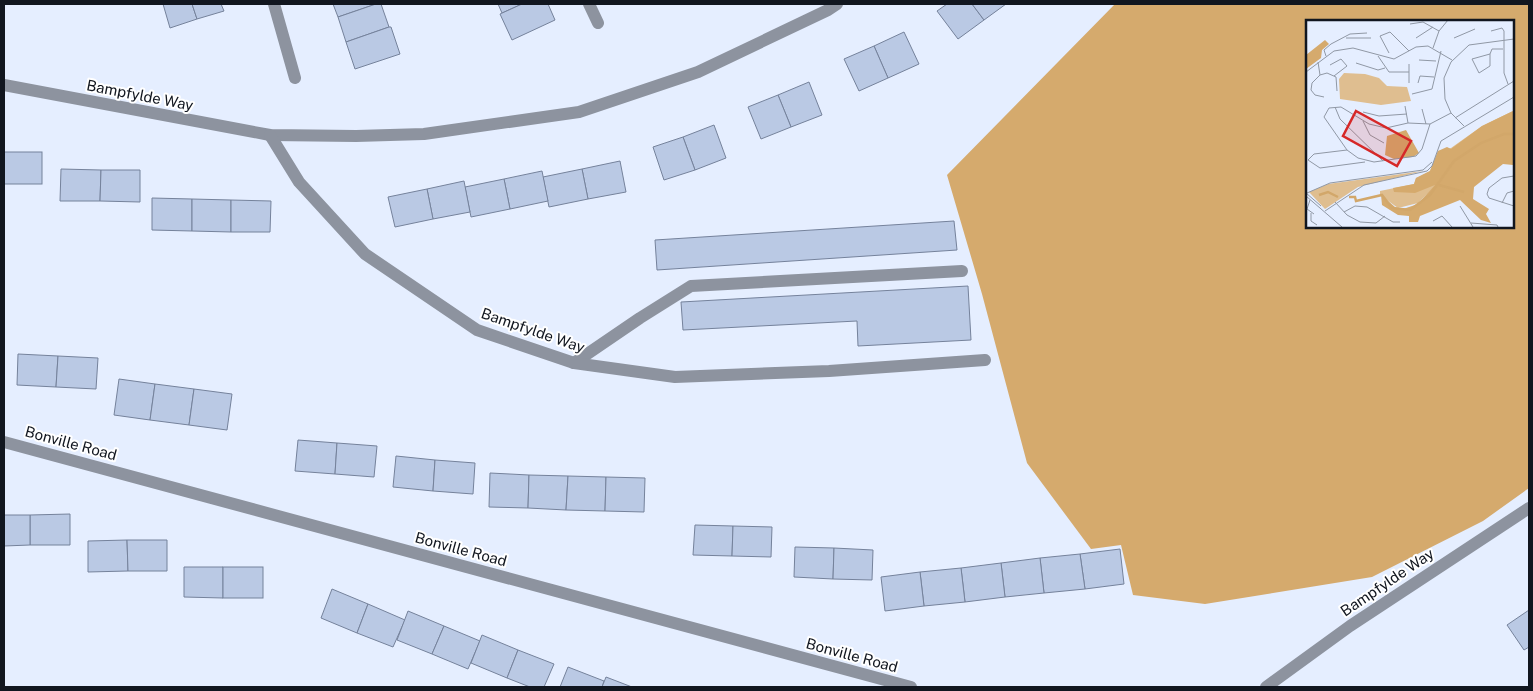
<svg xmlns="http://www.w3.org/2000/svg" width="1533" height="691" font-family="'Public Sans',sans-serif">
<style>
.forest{fill:#d5aa6d;fill-rule:evenodd}
.building{fill:#bac9e4;stroke:#75829b}
.lines{fill:none;stroke-linecap:round;stroke-linejoin:round}
.service{stroke:#8d939f;stroke-width:12}
.minor{stroke:#8d939f;stroke-width:12}
.labels{text-anchor:middle;dominant-baseline:central;stroke-width:4;stroke-linejoin:round;paint-order:stroke}
.street-label{font-size:15px;fill:#11161f;stroke:#fff}
.inset-river{fill:none;stroke:#d2a76a;stroke-width:2.5}
.inset-road{fill:none;stroke:#9098a5;stroke-width:1}
.view{fill:#d62828;fill-opacity:0.15;stroke:#d62828;stroke-width:2.5}
.inset-edge{fill:none;stroke:#11161f;stroke-width:2.5}
</style>
<rect width="100%" height="100%" fill="#e5eeff"/>
<path class="forest" d="M 1115,4 L 1529,4 L 1529,488 L 1483,521 L 1372,577 L 1205,604 L 1133,595 L 1121,545 L 1091,549 L 1027,463 L 982,294 L 947,175 ZM 1307,21 L 1512,21 L 1512,226 L 1307,226 Z"/>
<g class="building">
<polygon points="163,4 192,4 197,19 170,28"/>
<polygon points="192,4 221,4 224,11 197,19"/>
<polygon points="333,4 376,4 338,17"/>
<polygon points="376,4 381,4 389,27 346,42 338,17"/>
<polygon points="498,4 522,4 502,13"/>
<polygon points="522,4 548,4 555,20 512,40 500,14"/>
<polygon points="947,4 972,4 984,20 958,39 937,11"/>
<polygon points="972,4 1006,4 984,20"/>
<polygon points="389,27 391,27 400,54 355,69 346,42"/>
<polygon points="904,32 919,64 888,78 874,46"/>
<polygon points="874,46 888,78 859,91 844,59"/>
<polygon points="809,82 822,115 791,127 778,95"/>
<polygon points="778,95 791,127 761,139 748,107"/>
<polygon points="714,125 726,158 695,170 683,137"/>
<polygon points="683,137 695,170 664,180 653,147"/>
<rect x="4" y="152" width="38" height="32"/>
<polygon points="620,161 626,192 588,199 582,169"/>
<polygon points="61,169 101,170 100,201 60,201"/>
<polygon points="582,169 588,199 549,207 543,177"/>
<polygon points="101,170 140,170 140,202 100,201"/>
<polygon points="542,171 548,201 510,209 504,179"/>
<polygon points="504,179 510,209 471,217 465,187"/>
<polygon points="464,181 470,212 433,219 427,189"/>
<polygon points="427,189 433,219 395,227 388,197"/>
<polygon points="152,198 192,199 192,231 152,230"/>
<polygon points="192,199 231,200 231,232 192,231"/>
<polygon points="231,200 271,201 270,232 231,232"/>
<polygon points="954,221 957,250 657,270 655,240"/>
<polygon points="968,286 971,340 858,346 857,321 683,330 681,302"/>
<polygon points="18,354 58,356 56,387 17,385"/>
<polygon points="58,356 98,358 96,389 56,387"/>
<polygon points="119,379 155,384 150,420 114,415"/>
<polygon points="155,384 194,389 189,425 150,420"/>
<polygon points="194,389 232,394 227,430 189,425"/>
<polygon points="298,440 337,443 335,474 295,471"/>
<polygon points="337,443 377,446 374,477 335,474"/>
<polygon points="396,456 435,460 433,491 393,487"/>
<polygon points="435,460 475,463 473,494 433,491"/>
<polygon points="490,473 529,475 528,508 489,507"/>
<polygon points="529,475 568,476 566,510 528,508"/>
<polygon points="568,476 606,477 605,511 566,510"/>
<polygon points="606,477 645,478 644,512 605,511"/>
<polygon points="70,514 70,545 30,545 30,515"/>
<polygon points="4,515 30,515 30,545 4,546"/>
<polygon points="695,525 733,526 732,556 693,555"/>
<polygon points="733,526 772,527 771,557 732,556"/>
<polygon points="127,540 128,571 88,572 88,541"/>
<polygon points="127,540 167,540 167,571 128,571"/>
<polygon points="795,547 834,548 833,579 794,577"/>
<polygon points="834,548 873,550 872,580 833,579"/>
<polygon points="1120,549 1124,584 1085,589 1080,554"/>
<polygon points="1080,554 1085,589 1044,593 1040,558"/>
<polygon points="1040,558 1044,593 1005,597 1001,563"/>
<polygon points="1001,563 1005,597 965,602 961,568"/>
<polygon points="184,567 223,567 223,598 184,597"/>
<rect x="223" y="567" width="40" height="31"/>
<polygon points="961,568 965,602 924,606 920,572"/>
<polygon points="920,572 924,606 885,611 881,577"/>
<polygon points="332,589 368,604 357,633 321,618"/>
<polygon points="368,604 405,620 393,647 357,633"/>
<polygon points="1529,610 1529,647 1524,650 1507,625"/>
<polygon points="408,611 444,626 432,654 397,640"/>
<polygon points="444,626 480,641 468,669 432,654"/>
<polygon points="482,635 518,650 507,678 471,663"/>
<polygon points="518,650 554,664 544,687 530,687 507,678"/>
<polygon points="568,667 604,681 602,687 560,687"/>
<polygon points="606,677 632,687 602,687"/>
</g>
<g class="lines">
<polyline class="service" points="574,363 640,318 691,286 962,271"/>
<g class="minor">
<polyline points="274,4 295,78"/>
<polyline points="589,4 598,23"/>
<polyline points="4,85 270,135 356,136 424,134 579,112 698,72 828,10 837,4"/>
<polyline points="270,135 299,182 365,254 477,330 574,363 675,377 829,371 985,360"/>
<polyline points="4,442 911,687"/>
<polyline points="1266,687 1350,626 1529,508"/>
</g>
</g>
<g class="labels">
<g class="street-label">
<text transform="translate(140 95) rotate(11)">Bampfylde Way</text>
<text transform="translate(533 330) rotate(19)">Bampfylde Way</text>
<text transform="translate(71 443) rotate(15)">Bonville Road</text>
<text transform="translate(461 549) rotate(15)">Bonville Road</text>
<text transform="translate(1387 582) rotate(-34)">Bampfylde Way</text>
<text transform="translate(852 655) rotate(15)">Bonville Road</text>
</g>
</g>
<g transform="translate(1306 20)">
<rect width="208" height="208" fill="#e5eeff"/>
<path d="M 38,53 L 59,54 L 73,58 L 81,66 L 101,67 L 105,81 L 75,85 L 34,79 L 33,59 ZM 207,91 L 112,183 L 92,188 L 74,175 L 74,171 L 108,164 L 110,158 L 124,151 L 132,131 L 145,128 L 176,106 ZM 117,151 L 52,167 L 19,189 L 3,172 L 22,164 Z" fill="#dfbe90"/>
<path d="M 19,20 L 23,24 L 16,30 L 15,38 L 0,49 L 0,35 ZM 207,91 L 207,145 L 197,144 L 168,167 L 167,179 L 183,189 L 180,194 L 185,203 L 175,200 L 154,180 L 114,196 L 112,202 L 103,202 L 103,196 L 92,195 L 76,185 L 75,175 L 89,187 L 97,189 L 112,184 L 129,165 L 109,173 L 88,172 L 87,168 L 108,164 L 110,158 L 124,151 L 132,131 L 141,127 L 145,129 L 176,106 ZM 100,110 L 113,133 L 107,137 L 88,139 L 79,135 L 81,116 Z" fill="#d5aa6d"/>
<path class="inset-river" d="M 133,165 L 158,172M 13,175 L 22,172 L 32,177M 43,177 L 49,177 L 50,181 L 76,175 L 86,188 L 104,190 L 124,175 L 148,141 L 175,123 L 198,114 L 208,114"/>
<path class="inset-road" d="M 104,4 L 117,2 L 133,11M 185,11 L 196,8 L 198,11M 198,11 L 198,53 L 202,64M 40,18 L 65,18M 110,18 L 127,7M 148,18 L 169,9M 127,28 L 133,11 L 142,0M 83,33 L 74,16 L 84,12 L 103,31M 184,34 L 184,46 L 173,53 L 166,39 L 184,34 L 186,29 L 197,29M 20,36 L 18,30 L 25,24 L 44,14 L 61,13M 72,36 L 83,52 L 103,52M 113,40 L 130,41M 12,42 L 14,55 L 6,63 L 5,70 L 9,75 L 18,77M 50,43 L 72,50 L 79,48M 24,45 L 35,39 L 41,46 L 28,56M 0,52 L 28,31 L 47,28 L 88,39 L 110,27 L 122,26 L 146,40M 14,55 L 21,53 L 30,57 L 31,71M 103,63 L 103,44M 112,63 L 114,56 L 128,57M 106,74 L 126,69 L 135,31M 99,86 L 102,103M 29,87 L 34,99 L 77,141M 116,89 L 120,104M 57,92 L 73,96 L 101,94M 149,98 L 208,61M 57,101 L 64,115 L 78,123M 124,104 L 116,129 L 110,136 L 68,142 L 52,138 L 41,130 L 18,97 L 23,88 L 35,87 L 63,104 L 80,108 L 102,103 L 124,104 L 145,93M 158,106 L 145,93 L 139,79 L 138,58 L 145,42 L 163,25 L 208,19M 41,130 L 8,134 L 2,140 L 14,148 L 59,142M 208,156 L 196,158 L 183,168 L 181,174 L 183,178 L 208,186M 0,173 L 15,186M 1,173 L 24,163 L 117,150 L 126,142M 0,176 L 36,207M 4,180 L 1,189 L 8,194M 29,182 L 41,195 L 54,202 L 70,203 L 79,196M 196,183 L 201,173 L 208,171M 154,186 L 167,207M 19,191 L 58,165 L 121,151 L 126,146 L 135,121 L 208,77M 38,192 L 49,186 L 61,187 L 87,202 L 94,202M 5,193 L 5,201 L 11,205M 127,201 L 136,196 L 146,207M 165,203 L 191,205 L 192,207"/>
<path class="view" d="M 50,91 L 105,121 L 91,146 L 37,116 Z"/>
<rect width="208" height="208" class="inset-edge"/>
</g>
<rect width="1533" height="691" fill="none" stroke="#11161f" stroke-width="10"/>
</svg>
